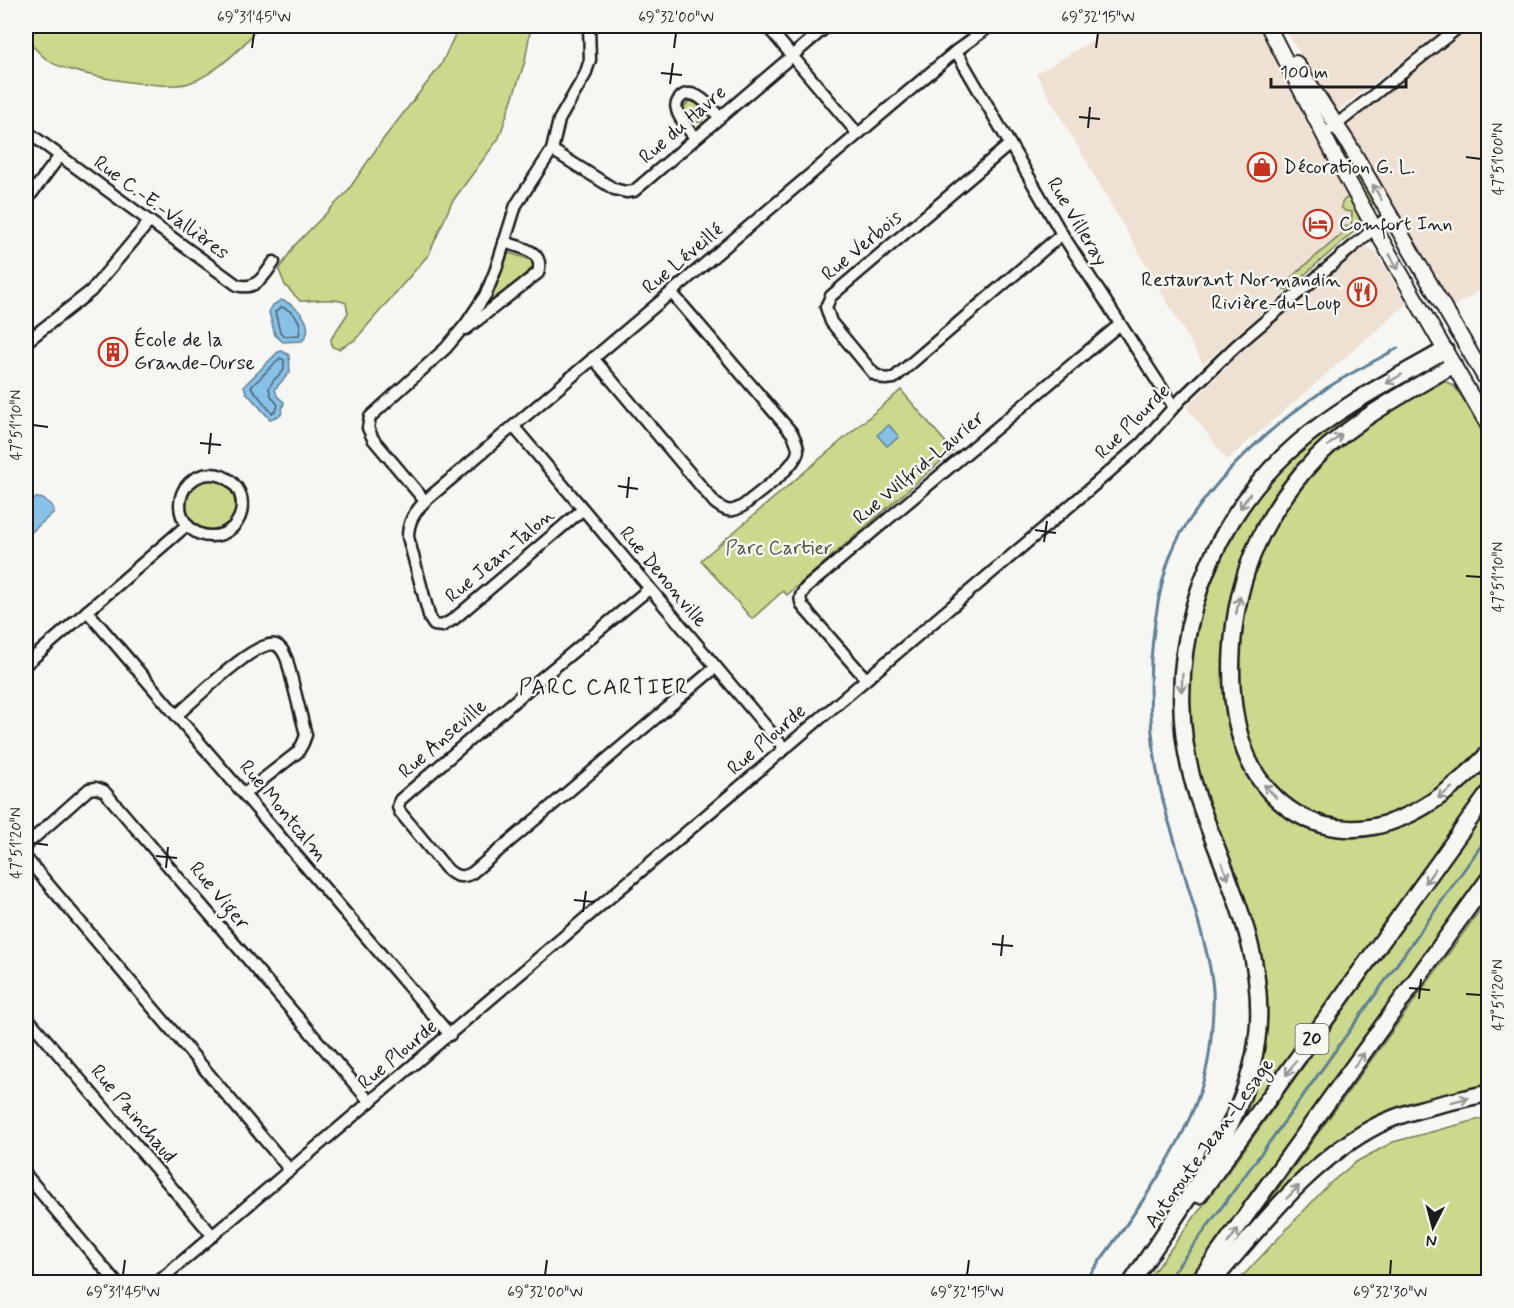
<svg xmlns="http://www.w3.org/2000/svg" width="1514" height="1308" font-family="Mynerve,sans-serif">
<style>
.built{fill:#eee0d3}
.green{fill:#cbd98d;stroke:#747a54;stroke-width:1.5}
.water{fill:#88c1e6;stroke:#5d7f95;stroke-width:1.5}
.lines{fill:none;stroke-linecap:round;stroke-linejoin:round}
.shore{stroke:#475e6d;stroke-width:1.5}
.stream{stroke:#5d7f95;stroke-width:3}
.minor-casing{stroke:#1c1c1c;stroke-width:15}
.major-casing{stroke:#1c1c1c;stroke-width:18}
.highway-casing{stroke:#1c1c1c;stroke-width:20}
.minor{stroke:#f6f6f2;stroke-width:10}
.major{stroke:#f6f6f2;stroke-width:14}
.highway{stroke:#f6f6f2;stroke-width:15}
.oneway{stroke:#949492}
.ticks{fill:none;stroke:#1c1c1c;stroke-width:2}
.labels{text-anchor:middle;dominant-baseline:central;stroke-width:5;stroke-linejoin:round;paint-order:stroke}
.shield{fill:#f6f6f2;stroke:#5d5d5c;stroke-width:1.5}
.shield-label{font-size:18px;font-weight:bold;fill:#1c1c1c}
.street-label{font-size:20px;fill:#1c1c1c;stroke:#f6f6f2}
.poi-label{font-size:20px;fill:#1c1c1c;stroke:#f6f6f2;text-anchor:start}
.park-label{font-size:20px;fill:#51553e;stroke:#f6f6f2}
.quarter-label{font-size:22px;letter-spacing:1.5px;fill:#1c1c1c;stroke:#f6f6f2}
.neatline{fill:none;stroke:#1c1c1c;stroke-width:2}
.ticks-label{font-size:15px;text-anchor:middle;fill:#1c1c1c}
</style>
<rect width="100%" height="100%" fill="#f6f6f2"/>
<filter id="ink" filterUnits="userSpaceOnUse"><feTurbulence type="fractalNoise" baseFrequency=".0167" numOctaves="2"/><feDisplacementMap in="SourceGraphic" scale="12" xChannelSelector="R" yChannelSelector="G"/><feConvolveMatrix kernelMatrix="1 2 1 2 8 2 1 2 1" color-interpolation-filters="sRGB"/></filter>
<g filter="url(#ink)">
<g class="built">
<polygon points="1088,26 1258,26 1304,119 1360,217 1357,229 1203,364 1036,74 1095,39"/>
<polygon points="1283,26 1449,26 1337,111 1333,108"/>
<polygon points="1467,26 1488,26 1488,286 1454,306 1350,134 1349,128 1351,123"/>
<polygon points="1367,247 1376,252 1407,304 1227,460 1187,407 1241,353 1331,274 1363,248"/>
</g>
<g class="green">
<path d="M 26,26 L 259,26 C 244,47 214,75 189,83 C 166,91 69,75 49,61 C 40,55 33,46 26,39 Z"/>
<path d="M 459,26 L 531,26 L 525,61 L 499,138 L 452,202 L 429,254 L 355,340 L 339,349 L 332,347 L 331,339 L 348,313 L 346,303 C 334,297 314,301 300,301 L 285,285 L 279,270 L 294,246 L 347,192 L 381,142 L 441,65 Z"/>
<path d="M 689,101 C 699,103 706,112 702,122 L 695,122 L 687,115 L 684,107 Z"/>
<polygon points="1340,143 1374,203 1370,205 1336,145"/>
<path d="M 1348,197 C 1354,208 1364,217 1357,229 L 1287,290 L 1283,289 L 1282,285 L 1342,234 L 1343,226 L 1351,227 L 1352,212 L 1345,211 L 1341,207 L 1342,202 Z"/>
<polygon points="509,253 532,260 534,266 492,303 489,304 489,299"/>
<polygon points="1423,370 1424,372 1372,403 1336,430 1247,557 1232,723 1279,809 1373,833 1488,760 1488,780 1232,1136 1254,1085 1262,1057 1266,1026 1266,989 1262,962 1251,924 1211,819 1190,738 1188,673 1198,614 1214,567 1237,522 1275,472 1346,413"/>
<path d="M 1442,379 L 1455,387 L 1488,436 L 1488,742 C 1459,771 1426,802 1386,815 C 1363,823 1338,823 1315,814 C 1249,787 1237,713 1241,649 C 1243,607 1251,565 1272,527 C 1313,455 1369,424 1435,380 Z"/>
<polygon points="901,390 953,451 787,595 783,591 752,619 701,560"/>
<circle cx="211" cy="505" r="26"/>
<polygon points="1488,808 1488,864 1349,1062 1188,1282 1146,1282 1236,1161"/>
<polygon points="1488,899 1488,1087 1399,1110 1258,1221 1256,1219"/>
<polygon points="1488,1117 1488,1282 1237,1282 1329,1184 1356,1162 1393,1142"/>
</g>
<g class="water">
<path d="M 281,300 C 297,304 317,326 302,341 L 283,342 L 275,335 L 269,312 L 273,305 Z"/>
<polygon points="282,351 289,355 290,372 275,389 277,396 284,402 281,415 270,419 246,392 244,386 278,352"/>
<polygon points="889,425 899,437 887,446 877,435"/>
<path d="M 36,498 C 44,497 53,505 54,512 L 26,537 L 26,506 Z"/>
</g>
<g class="lines">
<g class="shore">
<path d="M 282,307 C 295,312 303,322 299,335 L 284,336 L 280,332 L 275,312 Z"/>
<polygon points="280,358 284,360 284,370 273,381 269,388 271,396 278,405 276,411 272,413 251,387"/>
</g>
<g class="stream">
<path d="M 1084,1282 C 1128,1224 1193,1137 1207,1066 C 1211,1048 1214,1008 1213,990 C 1211,963 1202,936 1195,910 C 1186,879 1177,847 1167,816 C 1153,765 1148,712 1151,660 C 1154,621 1161,566 1181,533 C 1217,475 1271,426 1327,388 C 1350,373 1375,361 1398,348"/>
<path d="M 1166,1282 C 1276,1136 1382,985 1488,836"/>
</g>
<g class="minor-casing">
<g id="minor">
<polyline points="767,26 858,134"/>
<polyline points="956,51 1062,234 1174,407"/>
<polyline points="1331,129 1460,26"/>
<path d="M 26,131 L 237,285 C 256,291 264,276 274,262"/>
<path d="M 695,138 C 689,129 679,120 677,110 C 675,105 677,101 681,97 C 694,86 711,107 719,117"/>
<polyline points="1010,144 831,296 826,307 831,322 874,374 885,379 894,378 1062,234"/>
<polyline points="552,150 614,189 626,192 634,191 827,26"/>
<polyline points="26,201 59,157"/>
<path d="M 466,329 L 538,273 C 545,250 521,248 504,242"/>
<polyline points="26,342 91,291 150,221"/>
<path d="M 593,358 L 715,503 C 726,512 732,513 744,505 C 758,493 795,468 798,451 C 798,444 795,439 792,433 L 671,292"/>
<polyline points="514,427 785,749"/>
<circle cx="211" cy="505" r="31"/>
<polyline points="425,501 373,439 368,428 370,417 446,348 466,324 486,294 496,269 516,205 552,150 559,120 585,75 590,60 589,26"/>
<path d="M 582,510 L 454,619 L 442,626 L 434,625 L 430,619 L 408,537 C 408,521 415,512 425,501 L 956,51 L 990,26"/>
<path d="M 649,589 L 538,681 L 400,800 L 398,807 L 400,812 L 446,868 C 454,876 461,879 472,873 L 716,667"/>
<polyline points="87,611 450,1035"/>
<polyline points="26,664 187,525"/>
<path d="M 866,679 L 804,608 C 798,599 800,595 807,587 L 1119,325"/>
<path d="M 177,715 C 194,701 256,638 276,645 C 283,648 284,654 287,660 L 306,735 L 303,743 L 298,752 L 244,794"/>
<polyline points="26,845 89,789 96,788 104,791 370,1102"/>
<polyline points="26,858 290,1170"/>
<polyline points="26,1016 213,1236"/>
<polyline points="26,1175 116,1282"/>
<polyline points="158,1282 1078,499 1141,444 1181,399 1236,346 1390,215"/>
</g>
</g>
<g class="major-casing">
<g id="major">
<polyline points="1268,26 1332,151 1370,220 1488,425"/>
<polyline points="1296,63 1348,143 1488,383"/>
</g>
</g>
<g class="highway-casing">
<g id="highway">
<path d="M 1453,365 C 1401,396 1343,425 1303,472 C 1285,494 1268,519 1257,544 C 1229,606 1221,699 1249,761 C 1259,783 1277,802 1297,814 C 1369,854 1439,805 1488,754"/>
<polyline points="1199,1195 1488,794"/>
<path d="M 1132,1282 C 1180,1207 1251,1120 1258,1030 C 1265,947 1224,874 1198,798 C 1156,672 1197,530 1297,444 C 1341,405 1395,379 1445,350"/>
<polyline points="1198,1282 1488,880"/>
<path d="M 1212,1282 C 1261,1226 1310,1160 1378,1125 C 1412,1108 1452,1102 1488,1093"/>
</g>
</g>
<use href="#minor" class="minor"/>
<use href="#major" class="major"/>
<use href="#highway" class="highway"/>
</g>
<defs><path id="oneway-shaft" d="M-6 0H5M1.5-3L5.5 0L1.5 3" fill="none" stroke-width="1.6" stroke-linecap="round" stroke-linejoin="round" transform="scale(1.5)"/></defs>
<g class="oneway">
<use href="#oneway-shaft" transform="translate(1377 192) rotate(-120)"/>
<use href="#oneway-shaft" transform="translate(1394 262) rotate(60)"/>
<use href="#oneway-shaft" transform="translate(1394 379) rotate(150)"/>
<use href="#oneway-shaft" transform="translate(1335 440) rotate(-39)"/>
<use href="#oneway-shaft" transform="translate(1245 501) rotate(124)"/>
<use href="#oneway-shaft" transform="translate(1238 605) rotate(-78)"/>
<use href="#oneway-shaft" transform="translate(1182 683) rotate(93)"/>
<use href="#oneway-shaft" transform="translate(1270 791) rotate(-133)"/>
<use href="#oneway-shaft" transform="translate(1445 793) rotate(142)"/>
<use href="#oneway-shaft" transform="translate(1225 871) rotate(68)"/>
<use href="#oneway-shaft" transform="translate(1430 876) rotate(126)"/>
<use href="#oneway-shaft" transform="translate(1359 1060) rotate(-54)"/>
<use href="#oneway-shaft" transform="translate(1291 1068) rotate(125)"/>
<use href="#oneway-shaft" transform="translate(1460 1100) rotate(-14)"/>
<use href="#oneway-shaft" transform="translate(1293 1192) rotate(-46)"/>
<use href="#oneway-shaft" transform="translate(1233 1236) rotate(-54)"/>
</g>
</g>
<path class="ticks" d="M 252,48 L 254,33M 674,48 L 676,33M 1096,48 L 1098,33M 661,73 L 682,75M 670,84 L 673,63M 1079,117 L 1100,119M 1088,128 L 1090,107M 1466,157 L 1481,159M 33,425 L 48,427M 200,443 L 221,445M 209,454 L 211,433M 618,486 L 638,489M 627,498 L 629,477M 1035,530 L 1056,533M 1044,542 L 1047,521M 1466,576 L 1481,577M 33,843 L 48,845M 156,856 L 177,858M 166,868 L 168,847M 574,900 L 595,902M 583,912 L 586,891M 992,944 L 1013,946M 1001,956 L 1003,935M 1409,988 L 1430,990M 1466,994 L 1481,995M 1419,999 L 1421,979M 123,1275 L 125,1260M 545,1275 L 547,1260M 967,1275 L 969,1260M 1390,1275 L 1391,1260"/>
<defs>
<g id="shop-ring" transform="scale(1.5)"><circle r="9.5" fill="#f6f6f2" stroke="#c8321e" stroke-width="1.5"/><path d="M-5-2.5h2.3a2.7 3.5 0 0 1 5.4 0H5L5.5 6h-11ZM-1.5-2.5h3a1.5 2.3 0 0 0-3 0Z" fill="#c8321e"/></g>
<g id="hotel-ring" transform="scale(1.5)"><circle r="9.5" fill="#f6f6f2" stroke="#c8321e" stroke-width="1.5"/><path d="M-6-4.5h1.5V1H6V5H4.5V3h-9V5H-6ZM-4 0a1.8 1.8 0 1 1 3.6 0ZM.5 0V-2.5h3Q6-2.5 6 0Z" fill="#c8321e"/></g>
<g id="restaurant-ring" transform="scale(1.5)"><circle r="9.5" fill="#f6f6f2" stroke="#c8321e" stroke-width="1.5"/><path d="M-5-6h1v4h1v-4h1v4h1v-4h1v5L-1.5 .5V6h-2V.5L-5-1ZM5-6V6H3V1.5H1.5Q1.5-4 5-6Z" fill="#c8321e"/></g>
<g id="building-ring" transform="scale(1.5)"><circle r="9.5" fill="#f6f6f2" stroke="#c8321e" stroke-width="1.5"/><path d="M-4-6H4V6H1V3H-1V6H-4ZM-2.5-4.3h1.7v1.8h-1.7ZM.8-4.3h1.7v1.8H.8ZM-2.5-1h1.7V.8h-1.7ZM.8-1h1.7V.8H.8Z" fill="#c8321e"/></g>
</defs>
<g fill-rule="evenodd">
<use href="#shop-ring" x="1262" y="167"/>
<use href="#hotel-ring" x="1318" y="224"/>
<use href="#restaurant-ring" x="1362" y="292"/>
<use href="#building-ring" x="113" y="352"/>
</g>
<g class="labels">
<rect class="shield" x="1295.5" y="1024" width="33" height="30" rx="4.5"/>
<g class="shield-label">
<text x="1312" y="1039">20</text>
</g>
<g class="street-label">
<text transform="translate(683 125) rotate(-41)">Rue du Havre</text>
<text transform="translate(161 208) rotate(36)">Rue C.-E.-Vallières</text>
<text transform="translate(1077 222) rotate(59)">Rue Villeray</text>
<text transform="translate(862 246) rotate(-40)">Rue Verbois</text>
<text transform="translate(683 259) rotate(-40)">Rue Léveillé</text>
<text transform="translate(1133 422) rotate(-45)">Rue Plourde</text>
<text transform="translate(919 468) rotate(-40)">Rue Wilfrid-Laurier</text>
<text transform="translate(500 556) rotate(-40)">Rue Jean-Talon</text>
<text transform="translate(663 577) rotate(50)">Rue Denonville</text>
<text transform="translate(443 739) rotate(-41)">Rue Anseville</text>
<text transform="translate(767 740) rotate(-41)">Rue Plourde</text>
<text transform="translate(283 811) rotate(50)">Rue Montcalm</text>
<text transform="translate(219 896) rotate(50)">Rue Viger</text>
<text transform="translate(398 1055) rotate(-40)">Rue Plourde</text>
<text transform="translate(133 1114) rotate(50)">Rue Painchaud</text>
<text transform="translate(1210 1143) rotate(-54)">Autoroute Jean-Lesage</text>
</g>
<g class="poi-label">
<text x="1283" y="167">Décoration G. L.</text>
<text x="1339" y="224">Comfort Inn</text>
<text x="1341" y="280" text-anchor="end">Restaurant Normandin<tspan x="1341" dy="23">Rivière-du-Loup</tspan></text>
<text x="134" y="340">École de la<tspan x="134" dy="23">Grande-Ourse</tspan></text>
</g>
<g class="park-label">
<text x="779" y="548">Parc Cartier</text>
</g>
<g class="quarter-label">
<text x="604" y="688">PARC CARTIER</text>
</g>
</g>
<rect width="1514" height="1308" fill="none" stroke="#f6f6f2" stroke-width="66"/>
<g transform="translate(1433 1227) rotate(186)" stroke="#f6f6f2" stroke-width="4.5" paint-order="stroke">
<path d="M0-4.5L10 22L0 15L-10 22Z" fill="#1c1c1c"/>
<text y="-9" font-size="16" font-weight="bold" text-anchor="middle" fill="#1c1c1c">N</text>
</g>
<path d="M1271 78v9h135v-9" fill="none" stroke="#1c1c1c" stroke-width="3"/>
<text x="1280" y="78" font-size="18" fill="#1c1c1c" stroke="#f6f6f2" stroke-width="4.5" paint-order="stroke">100 m</text>
<rect x="33" y="33" width="1448" height="1242" class="neatline"/>
<g class="ticks-label">
<text x="254" y="22">69°31'45"W</text>
<text x="676" y="22">69°32'00"W</text>
<text x="1098" y="22">69°32'15"W</text>
<text transform="translate(1498 159) rotate(-90)" y="5">47°51'00"N</text>
<text transform="translate(16 425) rotate(-90)" y="5">47°51'10"N</text>
<text transform="translate(1498 577) rotate(-90)" y="5">47°51'10"N</text>
<text transform="translate(16 843) rotate(-90)" y="5">47°51'20"N</text>
<text transform="translate(1498 995) rotate(-90)" y="5">47°51'20"N</text>
<text x="123" y="1297">69°31'45"W</text>
<text x="545" y="1297">69°32'00"W</text>
<text x="967" y="1297">69°32'15"W</text>
<text x="1390" y="1297">69°32'30"W</text>
</g>
</svg>
